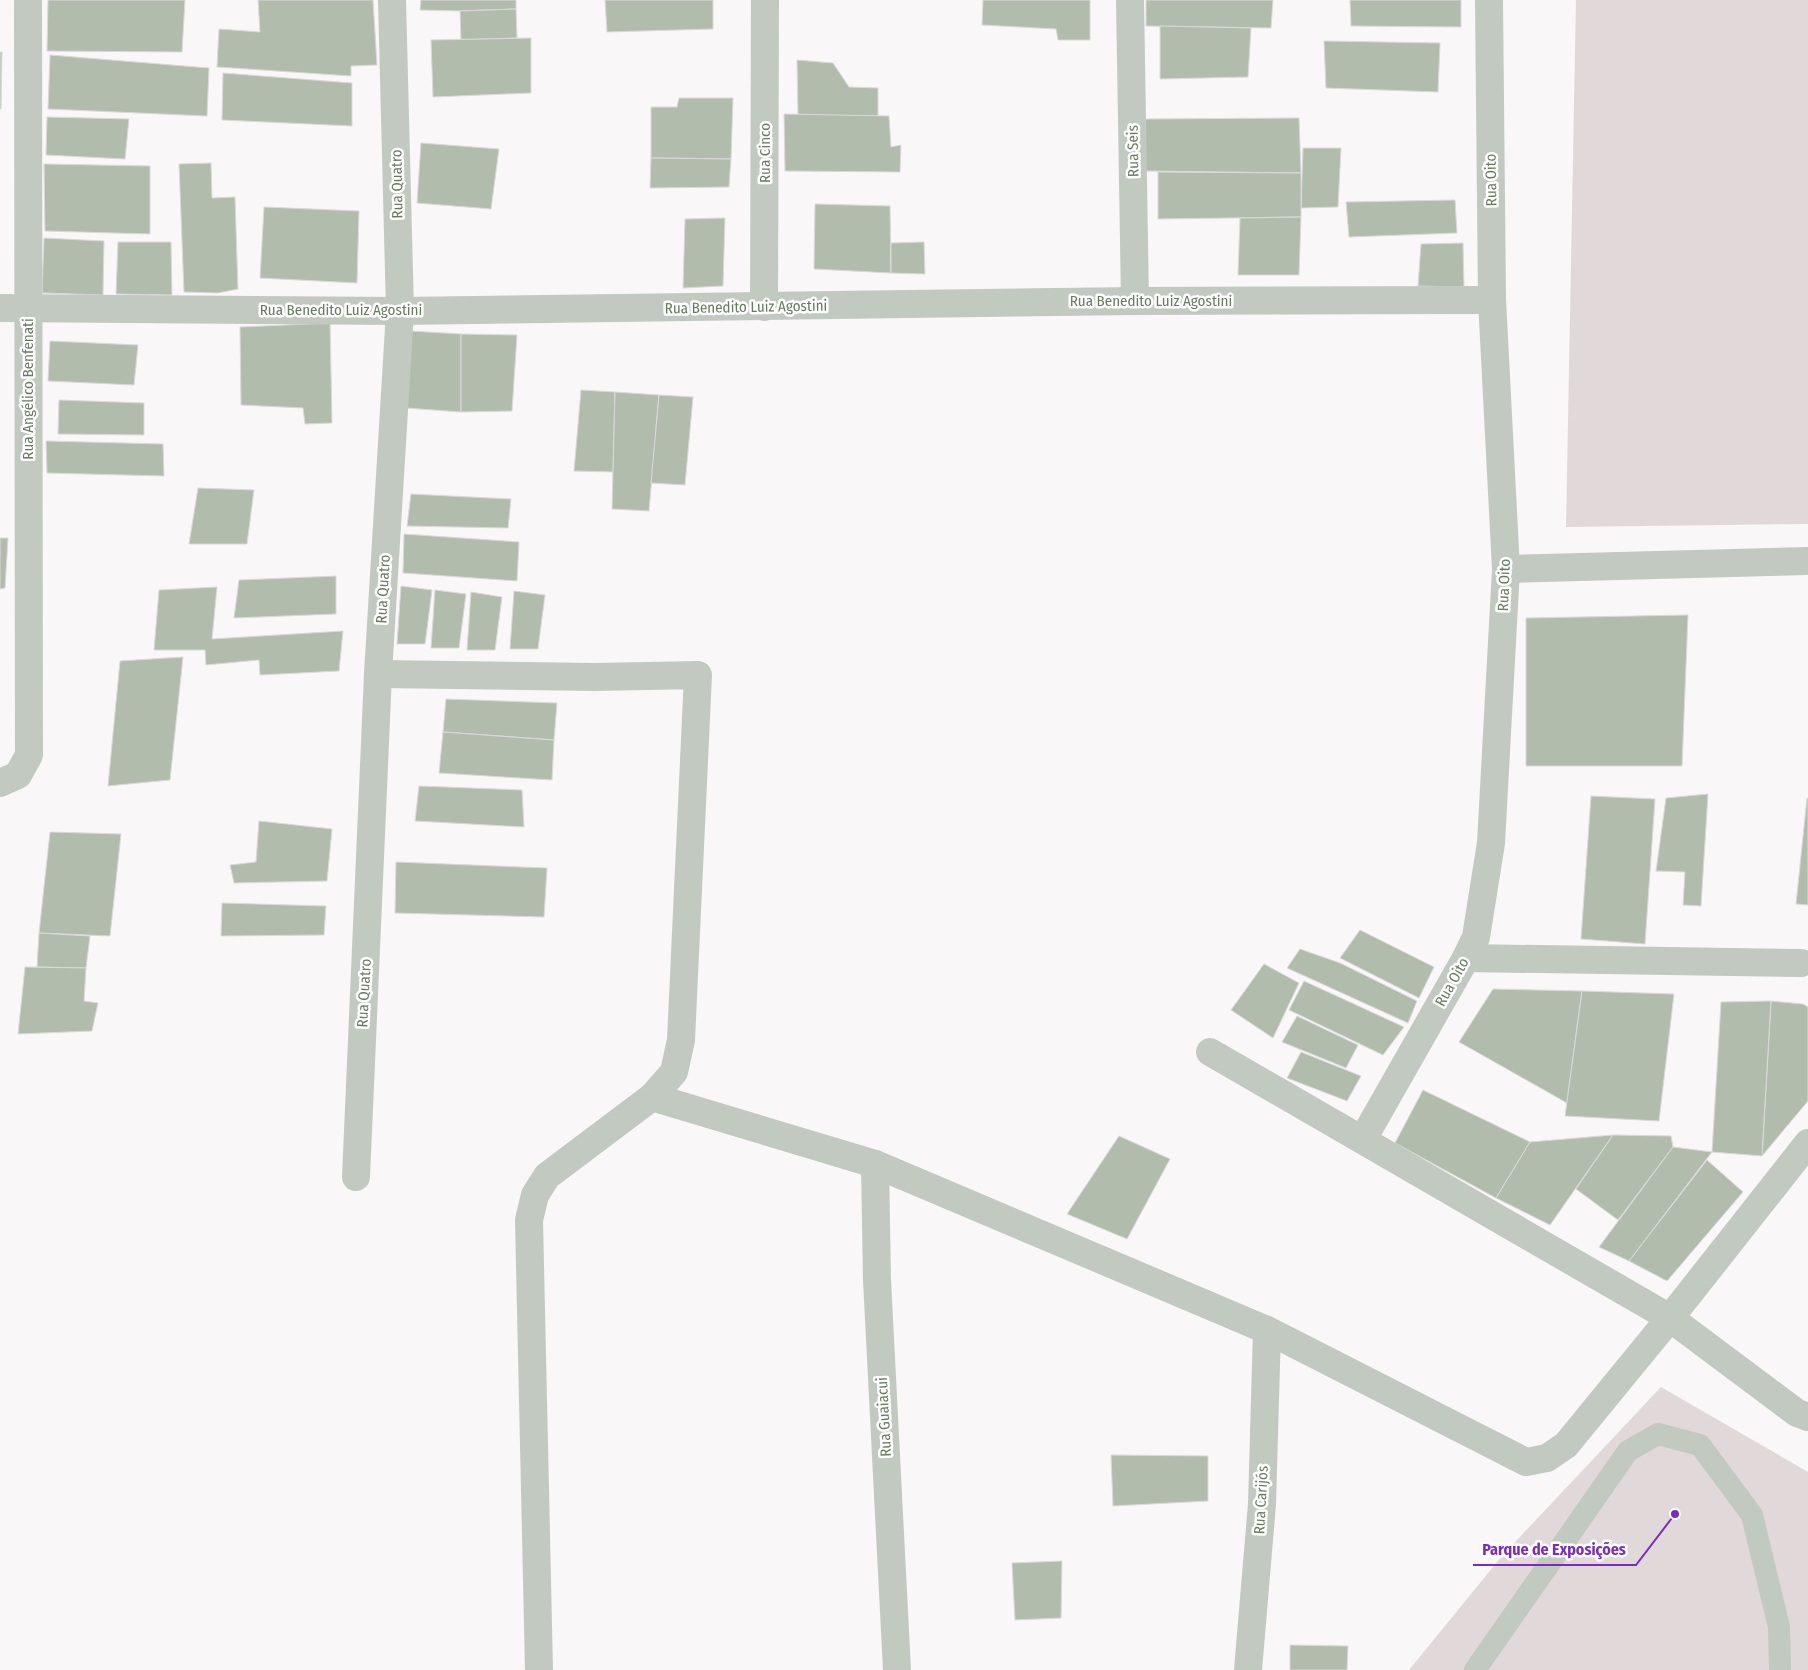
<svg xmlns="http://www.w3.org/2000/svg" width="1808" height="1670" font-family="'Fira Sans Condensed',sans-serif">
<style>
.green{fill:#e1d8d9}
.building{fill:#b2bcad;stroke:#dbd9da}
.lines{fill:none;stroke-linecap:round;stroke-linejoin:round}
.lane{stroke:#c2c9c0;stroke-width:22}
.street{stroke:#c2c9c0;stroke-width:28}
.labels{text-anchor:middle;dominant-baseline:central;stroke-width:5;stroke-linejoin:round;paint-order:stroke}
.street-label{font-size:15px;fill:#677c5f;stroke:#fff}
.leader{fill:none;stroke:#7b2cbf;stroke-width:2}
.callout-dot{fill:#7b2cbf;stroke:#fff;stroke-width:2}
.callout-label{font-size:16px;text-anchor:middle;font-weight:bold;fill:#7b2cbf;stroke:#fff;stroke-width:5;stroke-linejoin:round;paint-order:stroke}
</style>
<rect width="100%" height="100%" fill="#f9f7f8"/>
<g class="green">
<polygon points="1576,0 1808,0 1808,524 1566,527"/>
<polygon points="1661,1387 1808,1472 1808,1670 1409,1670 1502,1556"/>
</g>
<g class="building">
<polygon points="48,0 185,0 182,52 47,51"/>
<polygon points="258,0 373,0 377,65 351,66 351,76 217,67 219,29 260,32"/>
<polygon points="421,0 516,0 516,9 460,11 420,10"/>
<polygon points="605,0 713,0 713,29 607,32"/>
<polygon points="983,0 1090,0 1090,40 1058,40 1056,29 982,25"/>
<polygon points="1146,0 1273,0 1271,28 1146,26"/>
<polygon points="1350,0 1461,0 1461,27 1351,26"/>
<polygon points="516,9 517,38 461,40 460,11"/>
<polygon points="1160,26 1251,28 1248,77 1160,79"/>
<polygon points="531,38 531,93 433,97 431,40"/>
<polygon points="1324,41 1440,43 1438,92 1326,88"/>
<polygon points="0,52 2,52 1,109 0,109"/>
<polygon points="50,55 209,68 207,116 48,109"/>
<polygon points="797,60 833,63 849,87 878,88 878,116 798,115"/>
<polygon points="223,73 352,83 352,126 222,120"/>
<polygon points="679,98 733,98 731,159 651,158 651,107 677,107"/>
<polygon points="784,114 889,116 891,147 901,145 900,172 785,171"/>
<polygon points="47,117 129,119 125,159 46,155"/>
<polygon points="1299,118 1301,173 1145,171 1144,119"/>
<polygon points="421,143 499,149 491,209 417,203"/>
<polygon points="1303,148 1341,148 1338,207 1301,208"/>
<polygon points="651,158 731,159 729,187 650,188"/>
<polygon points="211,163 212,198 235,197 238,289 218,293 184,292 179,164"/>
<polygon points="44,164 150,166 150,234 45,231"/>
<polygon points="1158,172 1301,173 1301,217 1158,219"/>
<polygon points="1455,200 1457,233 1349,237 1346,202"/>
<polygon points="815,204 890,206 891,273 814,269"/>
<polygon points="264,207 359,211 357,283 260,278"/>
<polygon points="1301,217 1299,275 1238,275 1240,218"/>
<polygon points="725,218 723,286 683,288 685,219"/>
<polygon points="44,238 104,241 103,295 42,293"/>
<polygon points="118,242 171,242 172,295 116,294"/>
<polygon points="924,242 925,274 891,273 891,243"/>
<polygon points="1463,243 1464,287 1418,286 1421,244"/>
<polygon points="330,323 332,423 305,424 303,408 241,405 240,327"/>
<polygon points="411,331 461,334 461,412 406,408"/>
<polygon points="461,334 517,335 512,411 461,412"/>
<polygon points="50,341 138,345 134,385 48,381"/>
<polygon points="581,390 615,392 613,472 574,471"/>
<polygon points="615,392 659,395 649,511 612,509"/>
<polygon points="659,395 693,397 685,485 651,483"/>
<polygon points="59,400 144,403 144,435 58,434"/>
<polygon points="46,441 163,444 164,476 47,473"/>
<polygon points="198,488 254,490 247,544 189,544"/>
<polygon points="411,494 511,499 508,528 407,526"/>
<polygon points="404,534 519,542 517,581 403,573"/>
<polygon points="0,538 8,538 5,588 0,589"/>
<polygon points="336,576 336,614 234,618 239,580"/>
<polygon points="401,586 432,590 425,644 397,644"/>
<polygon points="217,587 212,639 343,631 339,671 260,675 259,660 206,665 205,650 154,650 159,590"/>
<polygon points="435,590 466,594 459,648 431,648"/>
<polygon points="514,591 545,595 538,649 510,649"/>
<polygon points="471,592 502,597 495,650 467,650"/>
<polygon points="1688,615 1682,766 1526,766 1526,618"/>
<polygon points="183,657 170,780 108,786 120,661"/>
<polygon points="446,699 557,703 554,740 443,732"/>
<polygon points="443,732 554,740 552,780 439,773"/>
<polygon points="419,786 522,790 524,827 415,821"/>
<polygon points="1708,794 1701,906 1683,905 1685,872 1656,871 1666,798"/>
<polygon points="1591,796 1655,799 1645,944 1581,939"/>
<polygon points="1807,798 1808,798 1808,905 1796,904"/>
<polygon points="259,821 332,829 327,881 234,883 230,865 256,862"/>
<polygon points="50,832 121,834 110,936 39,933"/>
<polygon points="396,862 547,868 544,917 395,913"/>
<polygon points="222,903 326,906 324,935 221,936"/>
<polygon points="1360,930 1434,967 1419,998 1340,958"/>
<polygon points="39,933 90,936 86,968 37,967"/>
<polygon points="1300,949 1340,963 1417,1001 1408,1023 1287,968"/>
<polygon points="1264,964 1299,983 1273,1038 1231,1010"/>
<polygon points="25,967 86,968 84,1001 98,1003 92,1031 18,1034"/>
<polygon points="1304,981 1404,1027 1383,1055 1289,1010"/>
<polygon points="1493,989 1582,991 1567,1103 1459,1042"/>
<polygon points="1582,991 1674,994 1659,1121 1565,1116"/>
<polygon points="1771,1001 1803,1004 1808,1007 1808,1101 1762,1156"/>
<polygon points="1771,1001 1762,1156 1712,1152 1721,1002"/>
<polygon points="1297,1016 1358,1045 1346,1068 1282,1042"/>
<polygon points="1301,1052 1361,1076 1347,1101 1287,1078"/>
<polygon points="1423,1090 1530,1142 1496,1198 1395,1143"/>
<polygon points="1613,1135 1550,1225 1496,1198 1530,1142"/>
<polygon points="1613,1135 1671,1136 1673,1147 1618,1220 1576,1189"/>
<polygon points="1119,1136 1170,1159 1127,1239 1067,1214"/>
<polygon points="1673,1147 1712,1152 1629,1261 1599,1247"/>
<polygon points="1707,1160 1743,1192 1667,1281 1629,1261"/>
<polygon points="1111,1455 1208,1456 1208,1501 1113,1506"/>
<polygon points="1062,1561 1061,1618 1015,1620 1012,1563"/>
<polygon points="1290,1645 1348,1646 1347,1670 1290,1670"/>
</g>
<g class="lines">
<polyline class="lane" points="1475,1670 1628,1451 1658,1434 1700,1445 1752,1515 1779,1627 1780,1670"/>
<g class="street">
<polyline points="1130,0 1135,301"/>
<polyline points="764,307 765,0"/>
<polyline points="0,308 400,311 1135,301 1492,300"/>
<polyline points="1506,569 1808,561"/>
<polyline points="378,674 594,677 698,675 681,1040 674,1072 652,1097 547,1176 535,1195 529,1220 539,1670"/>
<polyline points="0,783 18,775 29,755 28,0"/>
<polyline points="1466,958 1801,963"/>
<polyline points="1210,1052 1670,1318 1797,1413 1808,1417"/>
<polyline points="652,1097 875,1164 1267,1330 1526,1462 1547,1458 1566,1445 1670,1318 1808,1143"/>
<polyline points="1363,1139 1466,958 1476,937 1491,843 1506,569 1492,300 1489,0"/>
<polyline points="875,1164 877,1280 897,1670"/>
<polyline points="356,1177 378,674 400,311 392,0"/>
<polyline points="1248,1670 1262,1504 1267,1330"/>
</g>
</g>
<g class="labels">
<g class="street-label">
<text transform="translate(1133 151) rotate(-91)">Rua Seis</text>
<text transform="translate(765 153) rotate(-90)">Rua Cinco</text>
<text transform="translate(1491 180) rotate(-91)">Rua Oito</text>
<text transform="translate(397 184) rotate(-91)">Rua Quatro</text>
<text x="1151" y="301">Rua Benedito Luiz Agostini</text>
<text transform="translate(746 307) rotate(-1)">Rua Benedito Luiz Agostini</text>
<text x="341" y="310">Rua Benedito Luiz Agostini</text>
<text transform="translate(28 389) rotate(-90)">Rua Angélico Benfenati</text>
<text transform="translate(1504 585) rotate(-88)">Rua Oito</text>
<text transform="translate(383 589) rotate(-87)">Rua Quatro</text>
<text transform="translate(1452 982) rotate(-61)">Rua Oito</text>
<text transform="translate(364 993) rotate(-87)">Rua Quatro</text>
<text transform="translate(884 1417) rotate(-93)">Rua Guaiacui</text>
<text transform="translate(1261 1500) rotate(-87)">Rua Carijós</text>
</g>
</g>
<path class="leader" d="M1675 1514L1636 1565H1473"/>
<circle class="callout-dot" cx="1675" cy="1514" r="5"/>
<g class="callout-label">
<text x="1554" y="1555">Parque de Exposições</text>
</g>
</svg>
